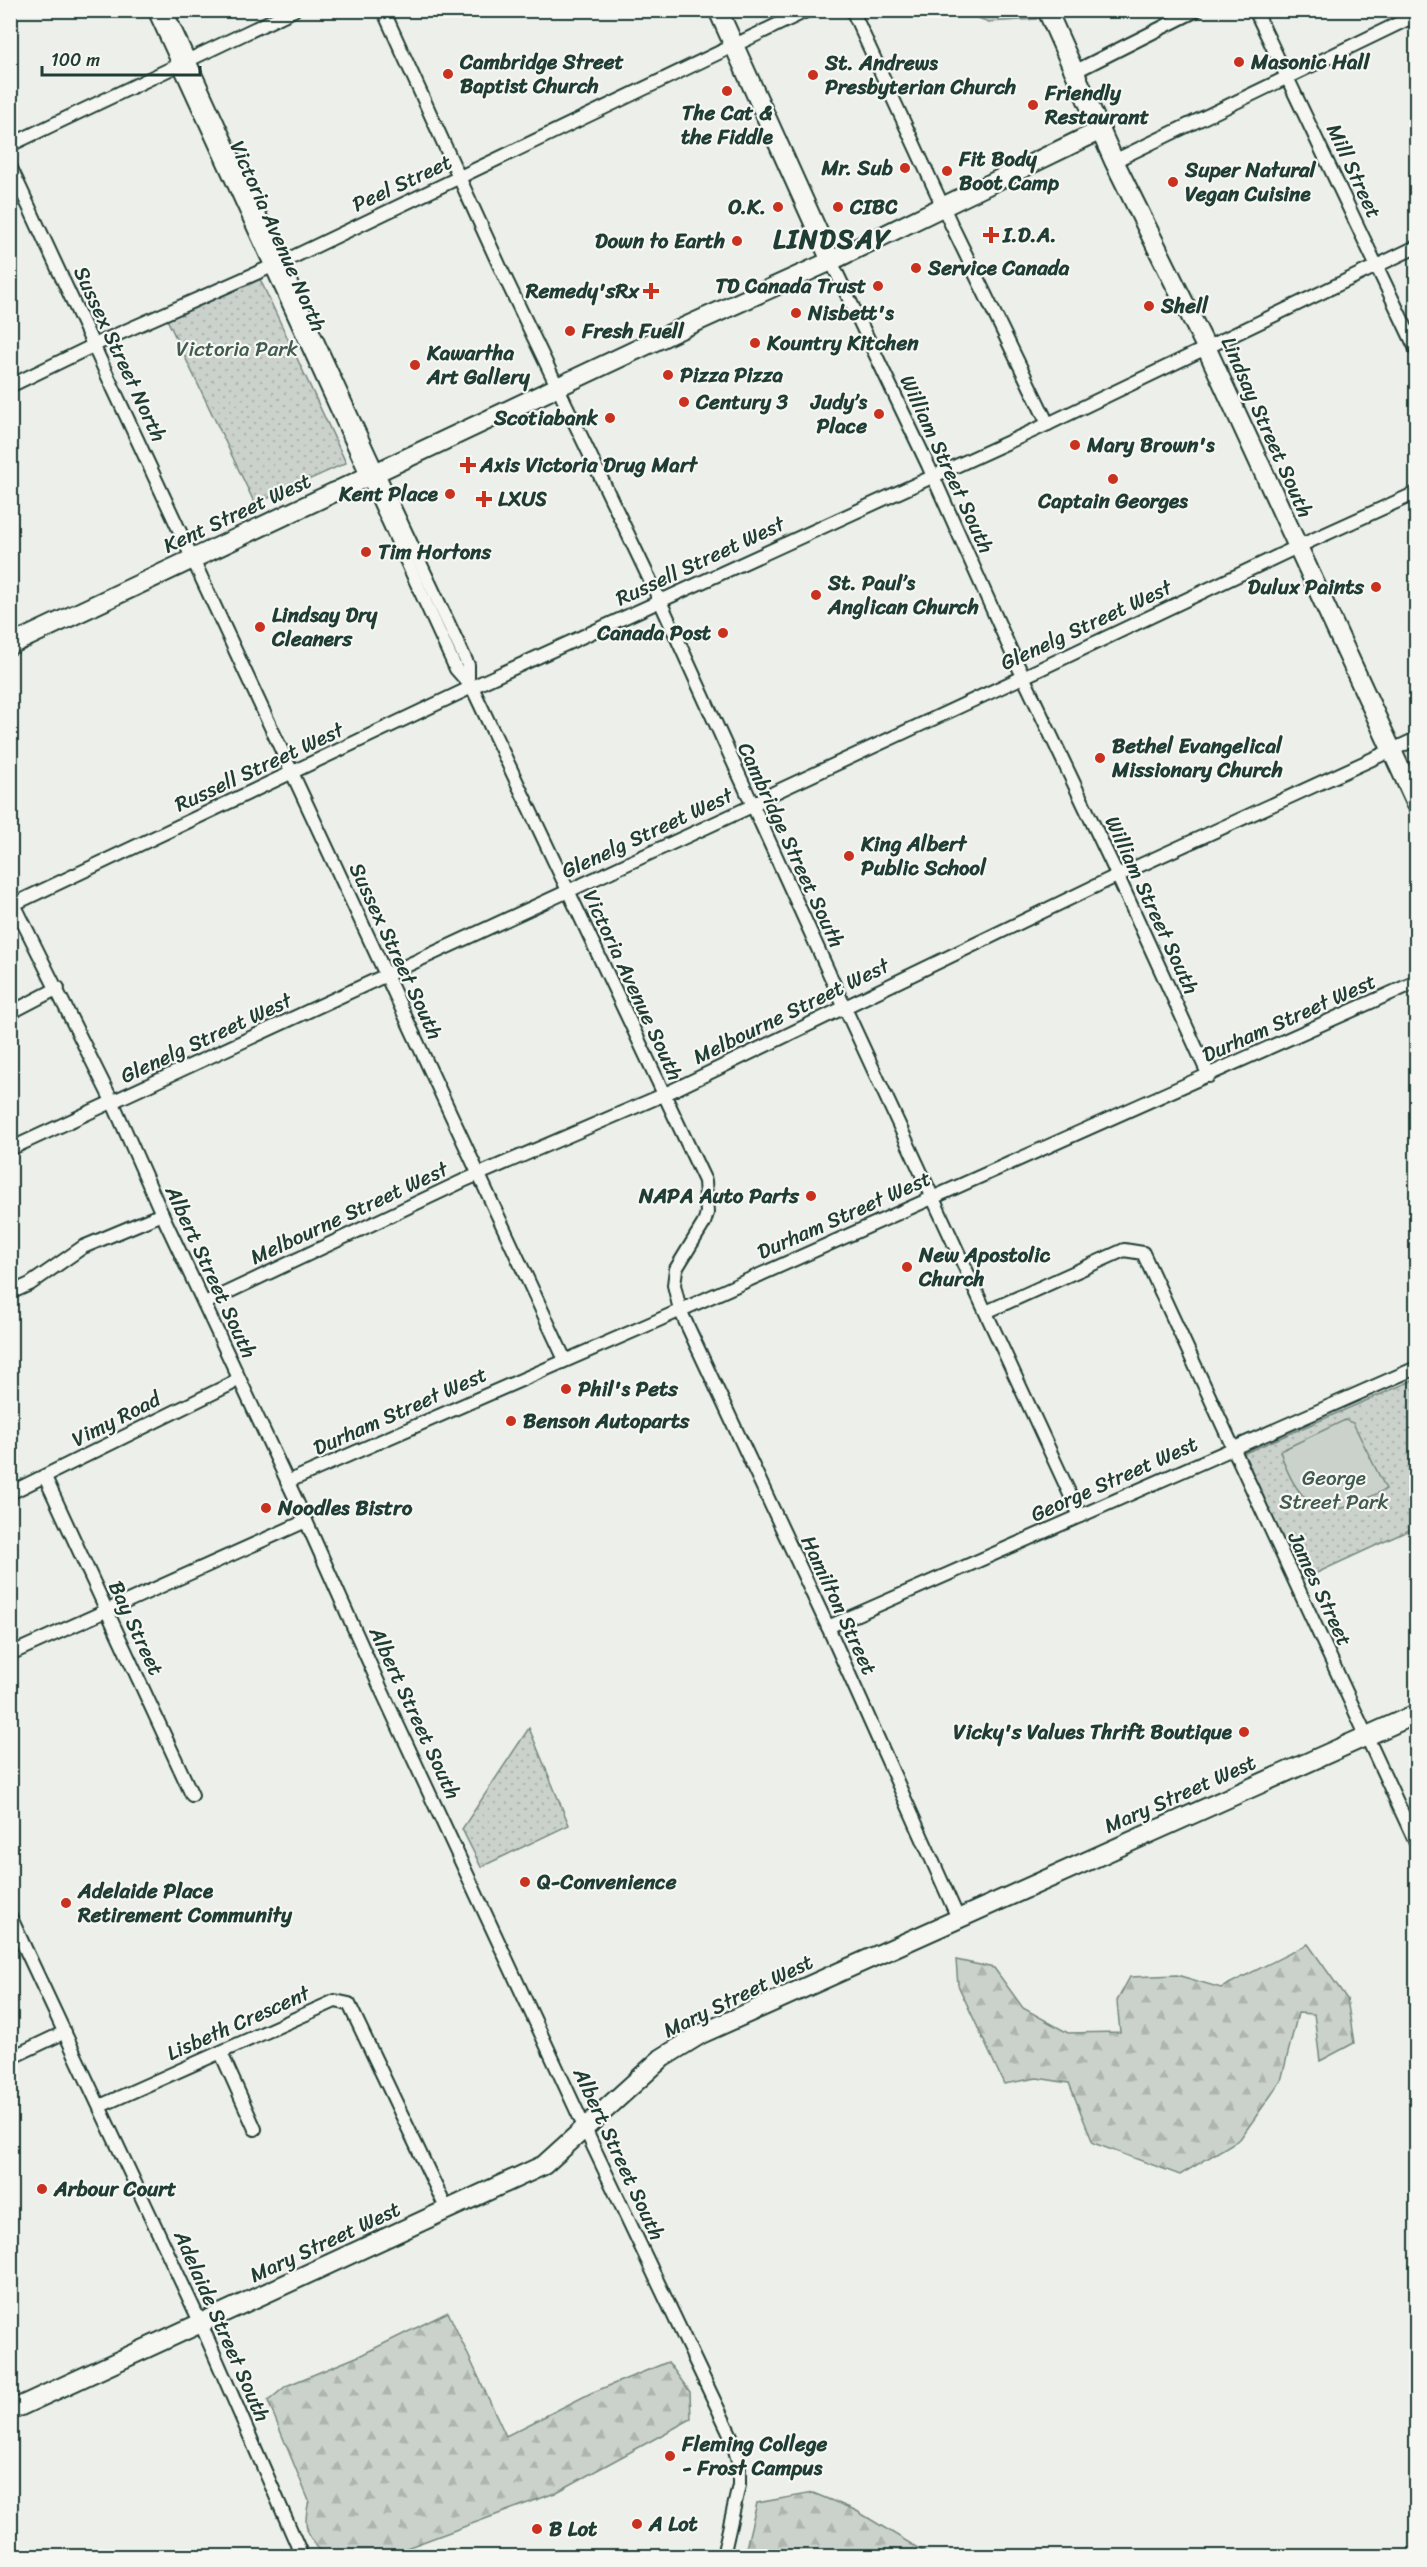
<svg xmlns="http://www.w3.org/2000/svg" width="1427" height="2567" font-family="Sriracha,sans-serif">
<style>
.grass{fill:url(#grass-dots);stroke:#758880;stroke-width:1.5}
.forest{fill:url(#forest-firs);stroke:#758880;stroke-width:1.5}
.pitch{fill:#cbd2cc;stroke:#758880;stroke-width:1.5}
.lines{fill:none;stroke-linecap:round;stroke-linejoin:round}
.street-casing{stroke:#1f3d34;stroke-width:16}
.secondary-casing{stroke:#1f3d34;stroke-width:22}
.street{stroke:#f6f6f2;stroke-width:12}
.secondary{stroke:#f6f6f2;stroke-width:18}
.poi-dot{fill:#c8321e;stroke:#f6f6f2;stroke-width:2}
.labels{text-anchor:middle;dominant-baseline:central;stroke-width:4.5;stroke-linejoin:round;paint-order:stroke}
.poi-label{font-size:21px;font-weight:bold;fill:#1f3d34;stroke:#f6f6f2;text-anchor:start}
.street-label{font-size:21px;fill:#1f3d34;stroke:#f6f6f2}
.park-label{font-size:21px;fill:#415b52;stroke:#f6f6f2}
.district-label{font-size:27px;font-weight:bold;letter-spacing:1.5px;fill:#1f3d34;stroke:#f6f6f2}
</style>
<defs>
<pattern id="grass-dots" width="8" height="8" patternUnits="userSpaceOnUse" patternTransform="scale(1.5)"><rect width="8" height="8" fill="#cbd2cc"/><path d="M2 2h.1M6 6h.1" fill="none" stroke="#aeb5b0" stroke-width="1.8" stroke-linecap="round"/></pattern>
<pattern id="forest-firs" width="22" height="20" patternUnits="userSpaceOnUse" patternTransform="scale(1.5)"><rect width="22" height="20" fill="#cbd2cc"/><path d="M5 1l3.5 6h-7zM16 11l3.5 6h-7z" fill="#aeb5b0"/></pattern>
</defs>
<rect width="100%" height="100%" fill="#edefea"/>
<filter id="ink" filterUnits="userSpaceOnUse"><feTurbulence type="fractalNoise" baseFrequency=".0167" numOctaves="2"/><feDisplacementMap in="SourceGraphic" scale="12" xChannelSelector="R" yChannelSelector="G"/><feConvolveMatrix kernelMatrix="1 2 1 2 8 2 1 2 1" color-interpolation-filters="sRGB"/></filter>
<g filter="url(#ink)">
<g class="grass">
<polygon points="959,11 1042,11 1036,19 989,22"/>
<polygon points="258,275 346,463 255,504 166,317"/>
<polygon points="1416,1379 1416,1527 1295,1583 1238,1456"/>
<polygon points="529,1728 569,1825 481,1867 462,1829"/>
</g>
<g class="forest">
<polygon points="1308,1944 1347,1999 1354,2043 1320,2061 1314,2014 1298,2013 1281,2081 1240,2139 1180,2175 1093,2143 1069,2083 1037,2078 1004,2084 958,1985 956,1960 994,1968 1023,2008 1068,2033 1120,2032 1117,2001 1130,1977 1177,1975 1221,1988"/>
<path d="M 448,2312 L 506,2436 L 591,2393 L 668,2362 L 690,2392 L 691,2419 L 555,2493 L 385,2556 L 324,2556 C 307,2535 302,2529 309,2501 L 268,2401 L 286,2386 L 359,2356 Z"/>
<polygon points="813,2493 855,2510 931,2556 744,2556 757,2503"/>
</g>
<path class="pitch" d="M 1345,1420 L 1353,1423 L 1386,1489 C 1374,1495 1360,1503 1347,1507 C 1308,1518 1290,1483 1280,1451 Z"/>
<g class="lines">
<g class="street-casing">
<g id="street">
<polyline points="154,10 456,669 472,687 705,1181 707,1213 704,1223 676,1269 674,1285 680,1310 828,1627 958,1918"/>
<polyline points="166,10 369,454 468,665 468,680"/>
<polyline points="383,10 500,267 660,601 844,1006 1080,1516"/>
<polyline points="852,10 951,224 1048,424"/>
<polyline points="1255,10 1416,349"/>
<polyline points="1074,72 1197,10"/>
<polyline points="10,145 294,10"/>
<polyline points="1114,161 1416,15"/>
<polyline points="10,166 565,1360"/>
<polyline points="831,261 928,465 1011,651 1114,868 1209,1076"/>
<polyline points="10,386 107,339 293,257 808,10"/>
<polyline points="10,896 113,1103 162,1214 306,1521 381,1689 594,2148 731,2436 739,2464 739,2485 723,2556"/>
<polyline points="14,904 472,687 1048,424 1416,247"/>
<polyline points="10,1013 58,988"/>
<polyline points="10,1149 752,806 765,797 1038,670 1297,547 1416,493"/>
<polyline points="10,1293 30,1284 83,1247 162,1214"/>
<polyline points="205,1303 463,1181 663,1095 1108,880 1416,739"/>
<polyline points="986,1312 1124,1250 1143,1253 1416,1843"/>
<polyline points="45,1477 192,1795"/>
<polyline points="287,1482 652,1323 1416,982"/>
<polyline points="10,1493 231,1384 238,1378"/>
<polyline points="828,1627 1416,1368"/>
<polyline points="10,1654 306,1521"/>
<polyline points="10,1916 201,2324 302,2556"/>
<polyline points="221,2053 255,2129"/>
<polyline points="10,2058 65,2032"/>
<polyline points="100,2106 335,2001 349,2004 447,2210"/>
</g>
</g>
<g class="secondary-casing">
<g id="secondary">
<polyline points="718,10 831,261"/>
<polyline points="1047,10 1114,161 1206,347 1416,803"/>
<polyline points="10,645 687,326 831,261 1101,130"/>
<polyline points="10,2411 544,2165 662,2058 701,2034 1416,1714"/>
</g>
</g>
<use href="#street" class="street"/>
<use href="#secondary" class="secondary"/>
</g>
</g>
<g class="poi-dot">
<circle cx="1239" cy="62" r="6"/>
<circle cx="448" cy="74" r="6"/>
<circle cx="813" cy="75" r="6"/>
<circle cx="727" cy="91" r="6"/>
<circle cx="1033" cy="105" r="6"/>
<circle cx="905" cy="168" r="6"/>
<circle cx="947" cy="171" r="6"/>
<circle cx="1173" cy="182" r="6"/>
<circle cx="778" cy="207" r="6"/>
<circle cx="838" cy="207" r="6"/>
<path d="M988 226h6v6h6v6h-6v6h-6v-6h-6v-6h6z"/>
<circle cx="737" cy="241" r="6"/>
<circle cx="916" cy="268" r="6"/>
<circle cx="878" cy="286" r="6"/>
<path d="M648 282h6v6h6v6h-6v6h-6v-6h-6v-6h6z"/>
<circle cx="1149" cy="306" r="6"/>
<circle cx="796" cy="313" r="6"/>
<circle cx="570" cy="331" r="6"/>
<circle cx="755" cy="343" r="6"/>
<circle cx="415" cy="365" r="6"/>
<circle cx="668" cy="375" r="6"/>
<circle cx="684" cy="402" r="6"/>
<circle cx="879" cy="414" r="6"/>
<circle cx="610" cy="418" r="6"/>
<circle cx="1075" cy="445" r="6"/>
<path d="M465 456h6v6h6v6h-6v6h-6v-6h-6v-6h6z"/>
<circle cx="1113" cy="479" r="6"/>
<circle cx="450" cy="494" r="6"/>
<path d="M481 490h6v6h6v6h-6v6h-6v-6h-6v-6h6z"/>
<circle cx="366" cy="552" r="6"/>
<circle cx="1376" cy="587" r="6"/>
<circle cx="816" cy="595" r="6"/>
<circle cx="260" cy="627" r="6"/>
<circle cx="723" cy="633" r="6"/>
<circle cx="1100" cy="758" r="6"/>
<circle cx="849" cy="856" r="6"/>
<circle cx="811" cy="1196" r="6"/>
<circle cx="907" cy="1267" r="6"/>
<circle cx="566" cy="1389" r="6"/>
<circle cx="511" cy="1421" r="6"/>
<circle cx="266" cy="1508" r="6"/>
<circle cx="1244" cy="1732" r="6"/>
<circle cx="525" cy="1882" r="6"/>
<circle cx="66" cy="1903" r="6"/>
<circle cx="42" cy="2189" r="6"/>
<circle cx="670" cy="2456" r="6"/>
<circle cx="637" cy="2524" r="6"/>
<circle cx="537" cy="2529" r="6"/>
</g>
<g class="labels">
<g class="poi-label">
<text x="460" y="62">Cambridge Street<tspan x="460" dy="24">Baptist Church</tspan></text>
<text x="1251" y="62">Masonic Hall</text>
<text x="825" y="63">St. Andrews<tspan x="825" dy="24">Presbyterian Church</tspan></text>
<text x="1045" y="93">Friendly<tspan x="1045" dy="24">Restaurant</tspan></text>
<text x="727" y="113" text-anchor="middle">The Cat &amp;<tspan x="727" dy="24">the Fiddle</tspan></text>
<text x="959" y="159">Fit Body<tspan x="959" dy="24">Boot Camp</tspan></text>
<text x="893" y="168" text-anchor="end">Mr. Sub</text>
<text x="1185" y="170">Super Natural<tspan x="1185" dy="24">Vegan Cuisine</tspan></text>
<text x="766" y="207" text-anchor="end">O.K.</text>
<text x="850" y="207">CIBC</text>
<text x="1003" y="235">I.D.A.</text>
<text x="725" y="241" text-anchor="end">Down to Earth</text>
<text x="928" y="268">Service Canada</text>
<text x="866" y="286" text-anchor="end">TD Canada Trust</text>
<text x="639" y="291" text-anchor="end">Remedy'sRx</text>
<text x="1161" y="306">Shell</text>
<text x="808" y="313">Nisbett's</text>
<text x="582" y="331">Fresh Fuell</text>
<text x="767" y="343">Kountry Kitchen</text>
<text x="427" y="353">Kawartha<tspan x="427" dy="24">Art Gallery</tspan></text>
<text x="680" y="375">Pizza Pizza</text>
<text x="696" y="402">Century 3</text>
<text x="867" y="402" text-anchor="end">Judy’s<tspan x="867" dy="24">Place</tspan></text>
<text x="598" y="418" text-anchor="end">Scotiabank</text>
<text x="1087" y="445">Mary Brown's</text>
<text x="480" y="465">Axis Victoria Drug Mart</text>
<text x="438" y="494" text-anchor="end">Kent Place</text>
<text x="498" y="499">LXUS</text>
<text x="1113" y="501" text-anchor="middle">Captain Georges</text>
<text x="378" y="552">Tim Hortons</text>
<text x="828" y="583">St. Paul’s<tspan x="828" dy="24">Anglican Church</tspan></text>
<text x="1364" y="587" text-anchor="end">Dulux Paints</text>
<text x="272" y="615">Lindsay Dry<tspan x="272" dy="24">Cleaners</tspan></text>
<text x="711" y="633" text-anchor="end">Canada Post</text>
<text x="1112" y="746">Bethel Evangelical<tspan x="1112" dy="24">Missionary Church</tspan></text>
<text x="861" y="844">King Albert<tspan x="861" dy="24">Public School</tspan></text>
<text x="799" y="1196" text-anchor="end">NAPA Auto Parts</text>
<text x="919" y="1255">New Apostolic<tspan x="919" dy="24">Church</tspan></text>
<text x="578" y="1389">Phil's Pets</text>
<text x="523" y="1421">Benson Autoparts</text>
<text x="278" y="1508">Noodles Bistro</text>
<text x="1232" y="1732" text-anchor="end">Vicky's Values Thrift Boutique</text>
<text x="537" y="1882">Q-Convenience</text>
<text x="78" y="1891">Adelaide Place<tspan x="78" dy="24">Retirement Community</tspan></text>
<text x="54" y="2189">Arbour Court</text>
<text x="682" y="2444">Fleming College<tspan x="682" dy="24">- Frost Campus</tspan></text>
<text x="649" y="2524">A Lot</text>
<text x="549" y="2529">B Lot</text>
</g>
<g class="street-label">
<text transform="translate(1354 171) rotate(65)">Mill Street</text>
<text transform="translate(402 183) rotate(-25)">Peel Street</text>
<text transform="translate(278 236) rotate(66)">Victoria Avenue North</text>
<text transform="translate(120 354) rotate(65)">Sussex Street North</text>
<text transform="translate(1267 427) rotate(66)">Lindsay Street South</text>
<text transform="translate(947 464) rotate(65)">William Street South</text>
<text transform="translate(237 513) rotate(-25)">Kent Street West</text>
<text transform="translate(700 561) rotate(-25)">Russell Street West</text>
<text transform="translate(1086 625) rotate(-25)">Glenelg Street West</text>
<text transform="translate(259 767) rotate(-25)">Russell Street West</text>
<text transform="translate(647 833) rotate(-25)">Glenelg Street West</text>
<text transform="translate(791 845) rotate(65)">Cambridge Street South</text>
<text transform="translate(1152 905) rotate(65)">William Street South</text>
<text transform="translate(396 951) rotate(65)">Sussex Street South</text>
<text transform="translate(633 985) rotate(65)">Victoria Avenue South</text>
<text transform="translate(791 1011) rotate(-26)">Melbourne Street West</text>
<text transform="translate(1289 1018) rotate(-24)">Durham Street West</text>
<text transform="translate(206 1038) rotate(-25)">Glenelg Street West</text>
<text transform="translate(349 1213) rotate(-25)">Melbourne Street West</text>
<text transform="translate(844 1215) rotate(-24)">Durham Street West</text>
<text transform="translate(211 1272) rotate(65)">Albert Street South</text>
<text transform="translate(400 1411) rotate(-24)">Durham Street West</text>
<text transform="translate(116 1419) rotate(-27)">Vimy Road</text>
<text transform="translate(1114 1479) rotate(-24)">George Street West</text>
<text transform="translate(1320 1589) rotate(65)">James Street</text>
<text transform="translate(839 1605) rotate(65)">Hamilton Street</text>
<text transform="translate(136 1628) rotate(65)">Bay Street</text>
<text transform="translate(415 1713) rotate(65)">Albert Street South</text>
<text transform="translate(1180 1794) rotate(-24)">Mary Street West</text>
<text transform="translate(738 1996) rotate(-26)">Mary Street West</text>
<text transform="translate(238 2023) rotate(-24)">Lisbeth Crescent</text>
<text transform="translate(619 2154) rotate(65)">Albert Street South</text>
<text transform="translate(325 2242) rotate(-25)">Mary Street West</text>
<text transform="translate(222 2326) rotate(66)">Adelaide Street South</text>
</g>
<g class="park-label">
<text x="237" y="349">Victoria Park</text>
<text x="1334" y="1478">George<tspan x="1334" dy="24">Street Park</tspan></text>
</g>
<g class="district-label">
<text x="832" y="239">LINDSAY</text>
</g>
</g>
<rect width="1427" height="2567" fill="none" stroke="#f6f6f2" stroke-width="36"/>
<rect x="18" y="18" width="1391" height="2531" fill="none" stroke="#1f3d34" stroke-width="2" filter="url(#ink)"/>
<path d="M42 66v9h158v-9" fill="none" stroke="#1f3d34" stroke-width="3"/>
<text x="51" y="66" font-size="18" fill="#1f3d34" stroke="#f6f6f2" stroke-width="4.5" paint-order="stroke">100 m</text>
</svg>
